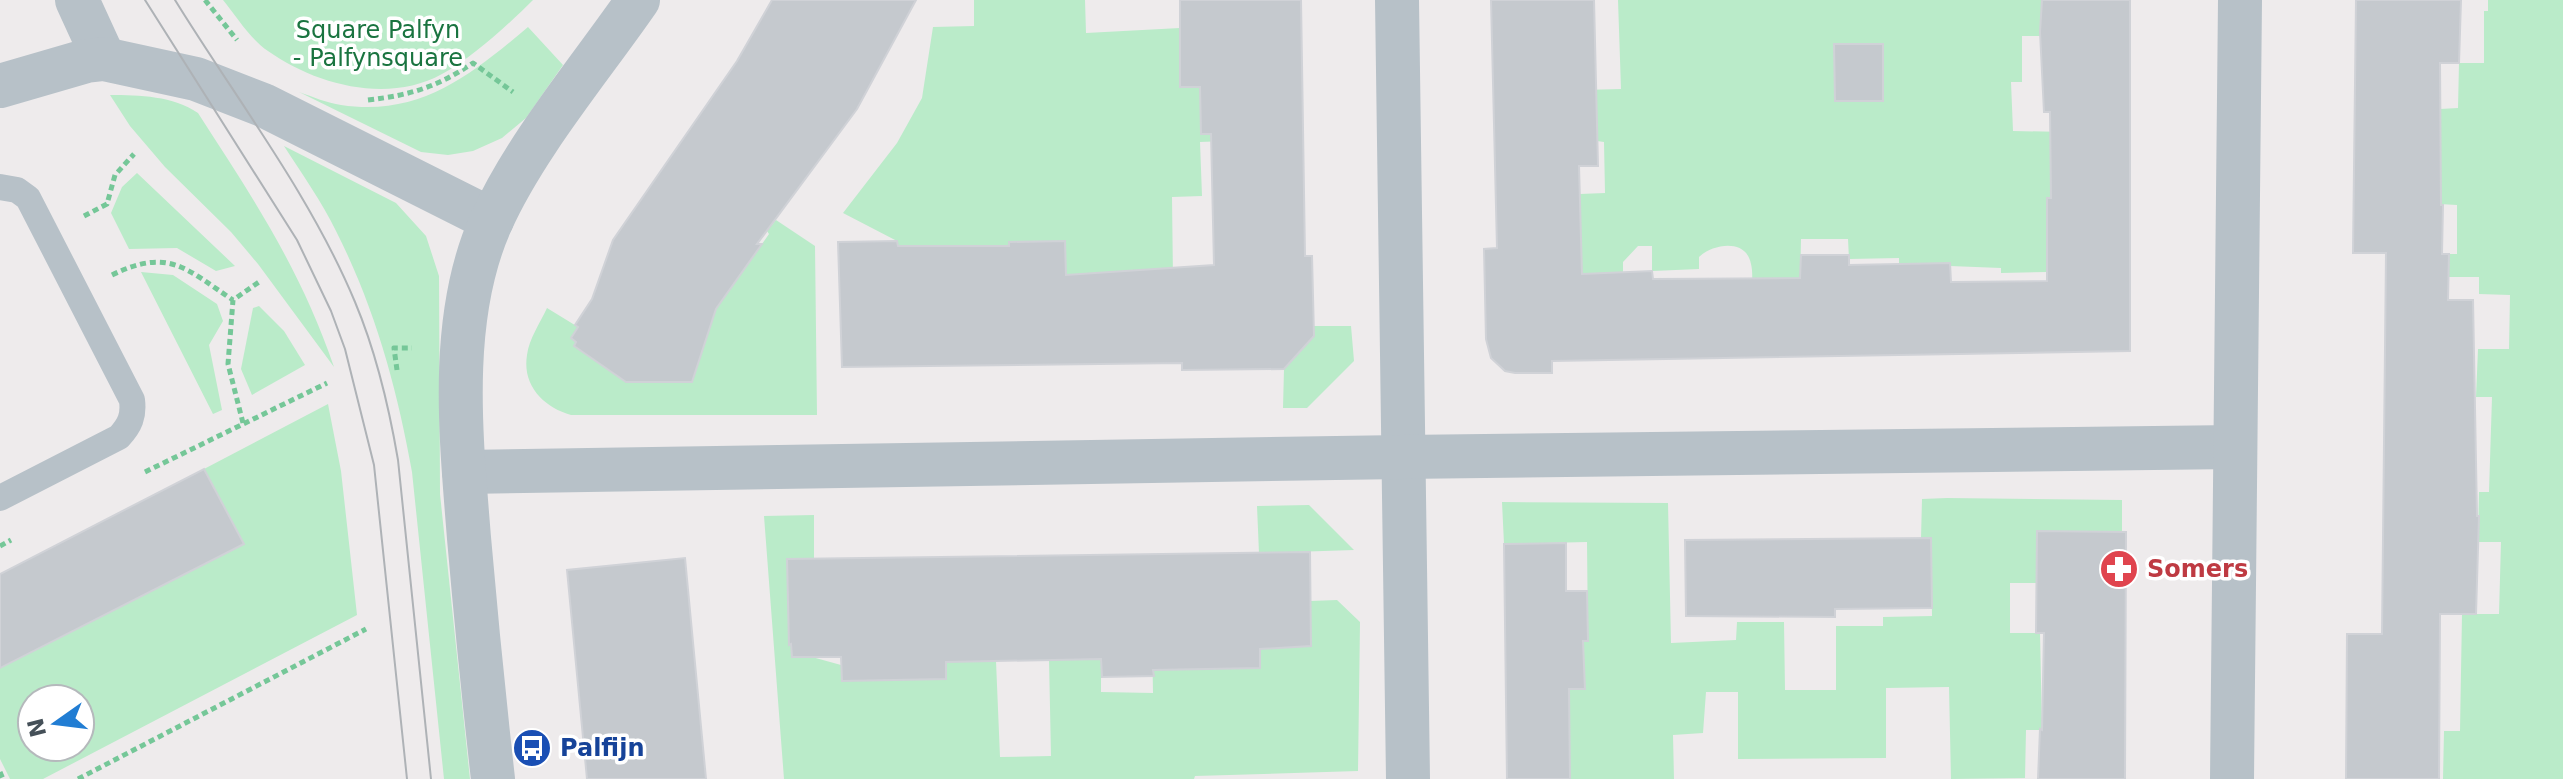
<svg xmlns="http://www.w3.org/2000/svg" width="2563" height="779" font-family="'DejaVu Sans',sans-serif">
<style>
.green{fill:#baebc9;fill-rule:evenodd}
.building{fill:#c5c9ce;stroke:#d0d2d7;stroke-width:2}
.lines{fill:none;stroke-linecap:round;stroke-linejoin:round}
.path{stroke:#75c798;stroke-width:5;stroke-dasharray:6 4;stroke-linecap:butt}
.lane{stroke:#b7c1c8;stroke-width:26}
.street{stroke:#b7c1c8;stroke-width:44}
.tram{stroke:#aeb2b6;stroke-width:2}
.labels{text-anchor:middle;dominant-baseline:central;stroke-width:7;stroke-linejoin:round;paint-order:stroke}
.park-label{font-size:24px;fill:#1a7440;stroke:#fff}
.health-label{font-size:24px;font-weight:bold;fill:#be3a42;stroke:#fff;text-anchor:start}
.transit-label{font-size:24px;font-weight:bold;fill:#164399;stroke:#fff;text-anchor:start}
</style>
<rect width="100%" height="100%" fill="#eeebec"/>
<g class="green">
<path d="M 223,0 L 533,0 C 510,23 471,59 442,74 C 388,104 316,85 268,51 C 250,39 237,17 223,0 Z"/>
<polygon points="974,0 1085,0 1086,33 1180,28 1180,87 1200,87 1202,134 1226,134 1226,141 1200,142 1202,196 1172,197 1173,280 1066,275 1065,241 1009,246 898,246 897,241 843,213 897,143 922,98 933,27 974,26"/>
<path d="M 1618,0 L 2042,0 L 2052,36 L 2022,36 L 2022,82 L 2011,82 L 2013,131 L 2065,132 L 2051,198 L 2047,199 L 2047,272 L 2001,273 L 2001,268 L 1899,264 L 1899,258 L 1849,259 L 1848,239 L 1801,239 L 1800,290 L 1752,290 C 1752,282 1753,272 1751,264 C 1746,238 1713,244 1699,257 L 1699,269 L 1652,271 L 1652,246 L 1638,246 L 1623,262 L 1623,272 L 1557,280 L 1581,242 L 1580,194 L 1605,193 L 1604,142 L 1597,141 L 1582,90 L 1621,89 Z"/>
<polygon points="2488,0 2563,0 2563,779 2443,779 2444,731 2460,731 2462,614 2499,614 2501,542 2478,542 2479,492 2489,492 2492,397 2476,397 2478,349 2509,349 2510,295 2479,294 2479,277 2449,277 2449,254 2457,254 2457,205 2439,204 2440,109 2458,108 2459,63 2484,63 2484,11 2488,11"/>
<path d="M 528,27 L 563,65 L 526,118 L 502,138 L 473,151 L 448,155 L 421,152 L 299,92 C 313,97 327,103 341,105 C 420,117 471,75 528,27 Z"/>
<path d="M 110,95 C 140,95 173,96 198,113 C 253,198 301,270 334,367 L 258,264 L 231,232 L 165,167 L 130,126 Z"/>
<path d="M 284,146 L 396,203 L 426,236 L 439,276 L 440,494 L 470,779 L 444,779 L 412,472 C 397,388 375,308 336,231 C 322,202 302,174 284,146 Z"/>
<polygon points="137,173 235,266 216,271 177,248 129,249 111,213 122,187"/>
<path d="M 776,220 L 815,246 L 817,415 L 571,415 C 544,407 522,386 527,355 C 529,339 540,323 547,308 L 578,327 L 571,338 L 576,342 L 716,309 L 769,234 L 767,231 Z"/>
<polygon points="141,272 173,275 217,304 223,321 209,345 222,410 213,414"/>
<polygon points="259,306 284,331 305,365 252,395 241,369 253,308"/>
<polygon points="1314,326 1351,326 1354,361 1307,408 1283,408 1284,369 1314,336"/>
<path d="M 328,404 L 341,471 L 357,615 L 43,779 L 10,779 L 0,759 L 0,668 L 243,544 L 204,469 ZM 32,699 L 80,699 L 80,747 L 32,747 Z"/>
<polygon points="1947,498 2122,500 2122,532 2037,531 2037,583 2010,583 2010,633 2040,633 2042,730 2026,730 2025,778 1951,779 1949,687 1886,688 1886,758 1738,759 1738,692 1706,692 1703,733 1673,735 1674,779 1570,779 1569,689 1584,688 1583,641 1588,640 1587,542 1504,544 1502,502 1668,503 1671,643 1736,640 1737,622 1784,622 1785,690 1836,690 1836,626 1883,626 1883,617 1932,616 1931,539 1921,539 1922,499"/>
<polygon points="1309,505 1354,550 1259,553 1257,506"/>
<polygon points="814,515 814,559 787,560 789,644 791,644 792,657 812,657 841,665 842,681 946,679 945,643 996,661 1000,757 1051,756 1049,659 1101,649 1101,692 1153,693 1152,634 1205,669 1259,668 1260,649 1311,646 1310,601 1337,600 1360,622 1358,771 1195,776 1194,779 784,779 764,516"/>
</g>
<g class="building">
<polygon points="772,0 916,0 857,109 757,244 762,244 716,309 692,382 626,382 574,346 576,342 571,338 578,327 575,325 592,299 613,240 737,61"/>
<polygon points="1180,0 1301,0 1305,256 1312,256 1314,336 1284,369 1182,370 1182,363 842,367 838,242 897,241 898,246 1009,246 1009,242 1065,241 1066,275 1214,265 1211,134 1201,134 1200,87 1180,87"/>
<polygon points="1491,0 1594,0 1598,166 1579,166 1582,274 1652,271 1653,279 1800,278 1801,255 1849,255 1849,265 1950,263 1951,282 2047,281 2047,198 2051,198 2050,112 2044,112 2040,32 2042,0 2130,0 2130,351 1552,361 1552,373 1515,373 1505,371 1491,358 1486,339 1484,249 1497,248"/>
<polygon points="2356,0 2461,0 2459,63 2440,63 2441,205 2443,205 2442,254 2449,254 2448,300 2473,300 2477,516 2479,516 2476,614 2440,614 2439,779 2346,779 2347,634 2382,634 2386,253 2353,253"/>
<polygon points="1834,44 1883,44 1883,101 1835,101"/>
<polygon points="204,469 244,544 0,668 0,574"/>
<polygon points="2037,531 2126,532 2125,779 2038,779 2040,729 2042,730 2044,633 2036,633"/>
<polygon points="1931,538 1932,608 1835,609 1835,617 1686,616 1685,540"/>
<polygon points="1566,543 1566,591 1587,591 1588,641 1583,641 1585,689 1569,689 1570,779 1507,779 1504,544"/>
<polygon points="1310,552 1311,646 1260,649 1260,668 1153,670 1154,676 1102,677 1101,659 946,662 946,679 842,681 841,657 792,657 791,644 789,645 787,559"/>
<polygon points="685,558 706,779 587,779 567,570"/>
</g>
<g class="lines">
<g class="path">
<polyline points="205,0 237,40"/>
<path d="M 368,100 C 411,95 437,87 473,63 L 513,92"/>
<polyline points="84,216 107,204 115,175 134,154"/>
<path d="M 112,275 C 169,247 186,269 233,300"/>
<polyline points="397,370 394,348 412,348"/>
<polyline points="243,423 228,364 233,300 259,282"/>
<polyline points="145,472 327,383"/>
<polyline points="0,546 11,540"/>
<polyline points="0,772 3,779"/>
<polyline points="78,779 366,629"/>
</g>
<path class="lane" d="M 0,187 L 17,190 L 28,198 L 132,400 C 134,416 130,425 119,437 L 0,498"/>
<g class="street">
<polyline points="77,0 104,59"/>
<polyline points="1397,0 1408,779"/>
<polyline points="0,86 86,61 104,59 196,79 263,105 492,220"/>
<polyline points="464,472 1402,457 2235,447"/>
<path d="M 493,779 C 484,699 476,619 469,538 C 461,436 448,318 491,222 C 525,146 591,68 638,0"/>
<polyline points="2232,779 2240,0"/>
</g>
<g class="tram">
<polyline points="145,0 297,240 331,311 345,349 374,465 407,779"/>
<path d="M 175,0 C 236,99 310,194 355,302 C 376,352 389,407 398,460 L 431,779"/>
</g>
</g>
<defs>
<g id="pharmacy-disc" transform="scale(2)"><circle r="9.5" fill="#e0444e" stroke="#fff"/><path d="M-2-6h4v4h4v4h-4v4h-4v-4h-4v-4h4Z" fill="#fff"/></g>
<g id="bus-disc" transform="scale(2)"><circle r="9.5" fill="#1a4fb4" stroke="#fff"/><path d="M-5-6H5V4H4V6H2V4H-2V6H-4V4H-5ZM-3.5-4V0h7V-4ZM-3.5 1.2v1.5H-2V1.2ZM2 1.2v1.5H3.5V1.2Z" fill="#fff"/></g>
</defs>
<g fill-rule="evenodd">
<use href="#pharmacy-disc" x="2119" y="569"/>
<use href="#bus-disc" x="532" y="748"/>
</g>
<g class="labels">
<g class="park-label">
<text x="378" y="30">Square Palfyn<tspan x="378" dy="28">- Palfynsquare</tspan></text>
</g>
<g class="health-label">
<text x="2147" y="569">Somers</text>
</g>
<g class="transit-label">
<text x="560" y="748">Palfijn</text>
</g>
</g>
<g transform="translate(56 723) rotate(256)"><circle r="38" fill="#ffffff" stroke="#b5b9bc" stroke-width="2"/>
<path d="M0-6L14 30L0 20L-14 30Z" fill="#217dd3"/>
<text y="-12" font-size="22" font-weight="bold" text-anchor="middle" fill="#455058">N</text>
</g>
</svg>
